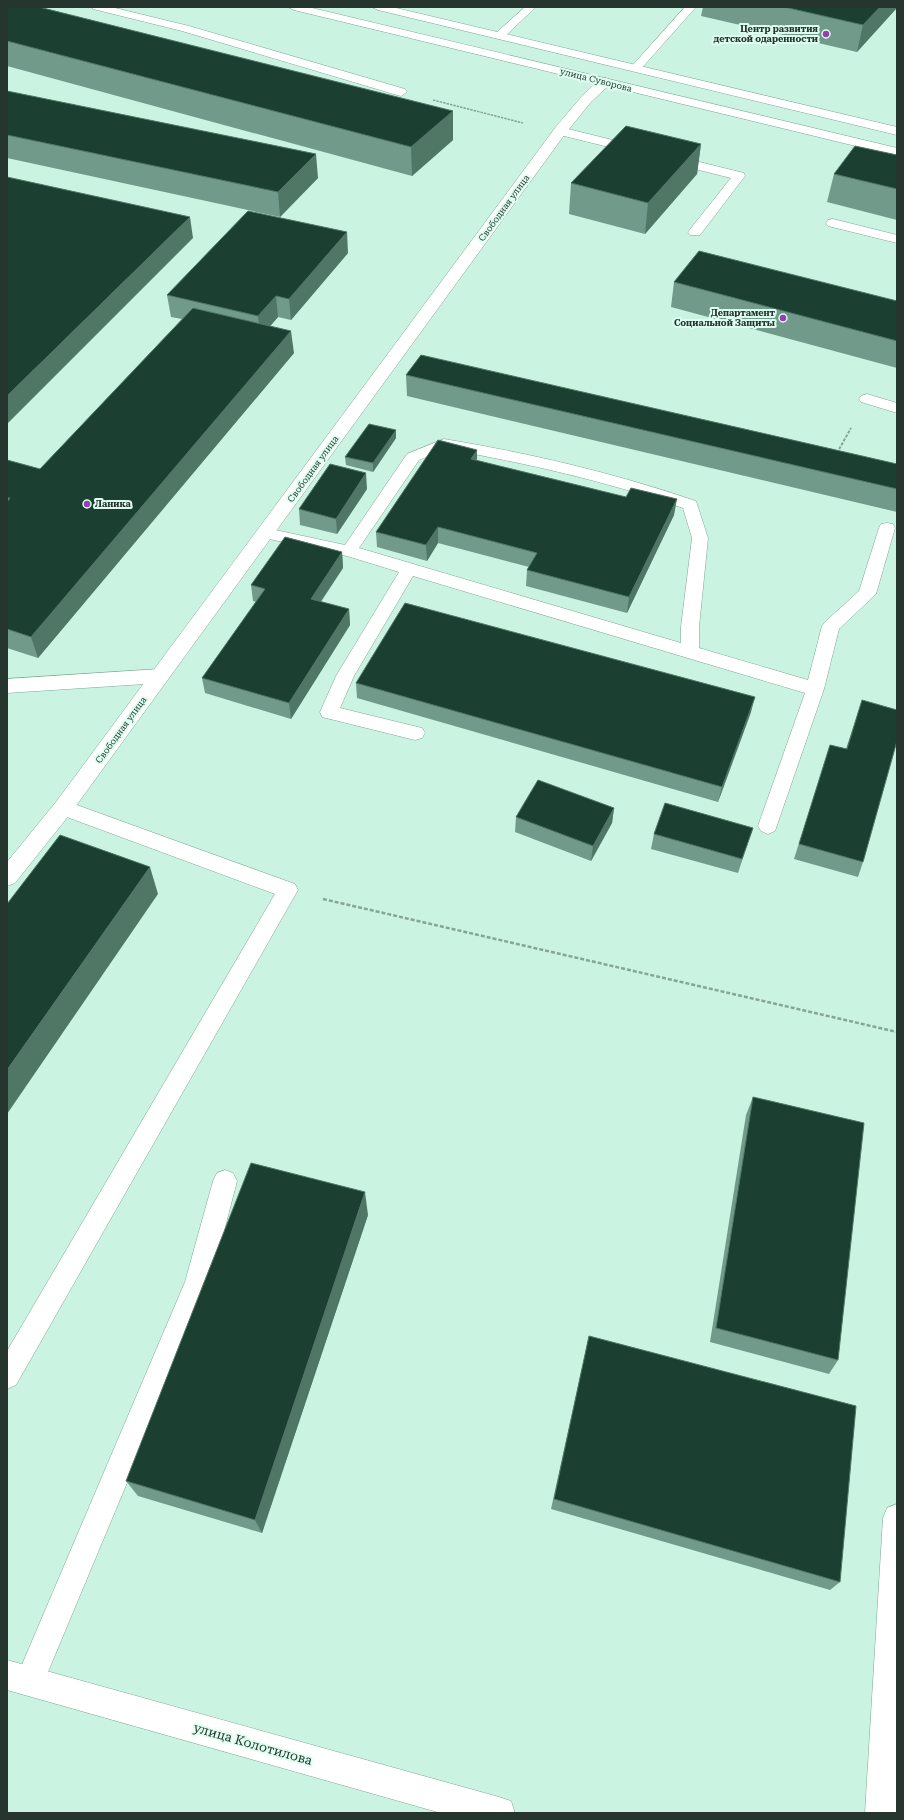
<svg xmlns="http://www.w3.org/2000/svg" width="904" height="1820" font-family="'Roboto Serif',serif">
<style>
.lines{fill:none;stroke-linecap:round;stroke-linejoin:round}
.lane-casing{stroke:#80a797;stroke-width:1}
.street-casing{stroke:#80a797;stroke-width:1}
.secondary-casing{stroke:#80a797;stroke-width:1}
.path-far2{stroke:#86a597;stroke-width:1.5;stroke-dasharray:2.5 1;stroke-linecap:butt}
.path-far1{stroke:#86a597;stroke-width:2;stroke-dasharray:3 1.5;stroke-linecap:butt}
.path{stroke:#86a597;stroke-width:2.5;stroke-dasharray:4 2;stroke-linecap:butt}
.lane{fill:#fff;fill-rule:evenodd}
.street{fill:#fff;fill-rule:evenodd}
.secondary{fill:#fff;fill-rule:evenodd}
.wall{fill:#729a8a}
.shaded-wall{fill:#507666}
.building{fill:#1b4032;stroke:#507666}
.poi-dot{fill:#9441af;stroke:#ddfef0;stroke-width:1.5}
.labels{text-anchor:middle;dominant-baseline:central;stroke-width:4;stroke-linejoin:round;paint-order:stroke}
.far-poi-label{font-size:9px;font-weight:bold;fill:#26362f;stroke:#ddfef0;text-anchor:end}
.far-street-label{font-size:9px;fill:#26362f;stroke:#ddfef0}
.near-street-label{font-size:13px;fill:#26362f;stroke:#ddfef0}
</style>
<rect width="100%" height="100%" fill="#caf3e1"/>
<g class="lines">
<g class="lane-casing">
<g id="lane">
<polygon points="92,7 111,7 189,26 405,89 407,92 401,96 397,95 182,31 93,9"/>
<polygon points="525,7 536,7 503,38 495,38 493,36 495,34"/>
<polygon points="685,7 696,7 640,70 632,70 630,68 632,66"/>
<polygon points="560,127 641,147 643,150 641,153 637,154 556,134 554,131 556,128"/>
<polygon points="671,155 744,173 745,176 700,235 690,235 688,232 731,178 667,162 665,159 667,156"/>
<polygon points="833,219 897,235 897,243 828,226 826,223 828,220"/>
<path d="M 444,439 C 529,453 614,473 696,501 L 708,538 L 699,627 L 699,648 L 808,680 L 822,626 L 825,622 L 859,591 L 879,528 L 881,524 L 887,523 L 893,524 L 895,528 L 876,594 L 839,629 L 824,689 L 775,831 L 768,834 L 761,831 L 758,826 L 805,693 L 413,576 L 354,676 L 340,708 L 422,728 L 425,733 L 422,738 L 415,740 L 322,717 L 320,712 L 336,676 L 399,572 L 347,556 L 260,537 L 258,533 L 260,529 L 266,528 L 345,545 L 407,454 ZM 446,449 C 526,463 606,481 683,508 L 692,538 L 681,627 L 681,643 L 359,548 L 419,460 Z"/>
<polygon points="160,669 166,671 169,676 166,681 160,683 7,693 7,679"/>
<polygon points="63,800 295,884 298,890 16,1385 7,1389 7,1351 275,894 56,813 53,808 56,803"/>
<polygon points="225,1170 233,1173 237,1181 211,1282 40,1691 30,1696 20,1691 15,1681 185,1282 213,1181 217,1173"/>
<polygon points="897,1504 897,1813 865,1813 883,1518 887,1508"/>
</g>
</g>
<g class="street-casing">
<g id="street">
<path d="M 605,78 L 609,79 L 611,82 L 609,85 L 591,102 L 565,134 L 70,814 L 15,883 L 7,886 L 7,862 L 56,802 L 555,128 C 566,116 591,82 605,78 Z"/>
<polygon points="867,394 897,403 897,413 861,402 859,399 861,396"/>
<polygon points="7,1660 499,1797 511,1801 515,1813 441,1813 7,1690"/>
</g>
</g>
<g class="secondary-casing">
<g id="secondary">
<polygon points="288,7 308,7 897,148 897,156 294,10"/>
<polygon points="372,7 392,7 897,127 897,135 378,10"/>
</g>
</g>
<polyline class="path-far2" points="433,100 523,123"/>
<polyline class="path-far1" points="837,453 851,428"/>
<polyline class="path" points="323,899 897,1032"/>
<use href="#lane" class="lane"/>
<use href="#street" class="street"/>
<use href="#secondary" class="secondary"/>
</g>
<g class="wall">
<polygon points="7,7 453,111 453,140 412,176 7,66"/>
<polygon points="703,7 897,7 857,52 701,16"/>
<polygon points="7,91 318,178 280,217 7,158"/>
<polygon points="701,144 697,174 645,234 569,214 571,183"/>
<polygon points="897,155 897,220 827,202 834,174"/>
<polygon points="348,253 291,320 278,317 270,326 294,353 38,658 7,648 7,460 40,469 182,319 171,317 167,295"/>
<polygon points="674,282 897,301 897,368 671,307"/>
<polygon points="406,375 897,464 897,512 407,396"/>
<polygon points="396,438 373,472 346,465 345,457"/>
<polygon points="477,450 477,460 674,515 627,613 526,586 527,570 529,567 438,543 427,561 377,547 376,532"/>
<polygon points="367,489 337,534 300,525 299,509"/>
<polygon points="342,552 343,568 321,602 349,609 350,625 291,719 205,693 202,678 256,602 253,601 251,585"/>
<polygon points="356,683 751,712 718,802 357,698"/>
<polygon points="862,700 863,862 858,877 794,859 830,745 846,749"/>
<polygon points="614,808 612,823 591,861 515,832 516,817"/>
<polygon points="753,828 738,873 651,849 654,834"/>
<polygon points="753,1097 838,1360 829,1374 710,1342 746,1115"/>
<polygon points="368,1215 262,1533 138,1496 126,1481"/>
<polygon points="589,1336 840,1582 830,1590 551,1509"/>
</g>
<g class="shaded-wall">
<polygon points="880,7 897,7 897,8 857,52 863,25"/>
<polygon points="453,111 453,140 412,176 411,147"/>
<polygon points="701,144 697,174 645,234 648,203"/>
<polygon points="316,154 318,178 280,217 278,192"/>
<polygon points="190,217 193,238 7,424 7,396"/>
<polygon points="347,232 348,253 291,320 289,299"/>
<polygon points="276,296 278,317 260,338 258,316"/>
<polygon points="291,331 294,353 38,658 31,637"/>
<polygon points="396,430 396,438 373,472 373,463"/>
<polygon points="477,450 477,466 471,459"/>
<polygon points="366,473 367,489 337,534 336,519"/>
<polygon points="677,499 674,515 627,613 629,597"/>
<polygon points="438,527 438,543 427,561 426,545"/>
<polygon points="342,552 343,568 312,614 311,599"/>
<polygon points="349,609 350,625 291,719 289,703"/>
<polygon points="755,697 751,712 718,802 722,787"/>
<polygon points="614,808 612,823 591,861 593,846"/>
<polygon points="150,867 158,894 7,1114 7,1070"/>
<polygon points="365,1192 368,1215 262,1533 255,1520"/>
</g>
<g class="building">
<polygon points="7,7 39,7 453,111 411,147 7,41"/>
<polygon points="784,7 880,7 863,25"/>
<polygon points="7,91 316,154 278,192 7,135"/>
<polygon points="626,126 701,144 648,203 571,183"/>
<polygon points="855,146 897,155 897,189 834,174"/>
<polygon points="7,177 190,217 7,396"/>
<polygon points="248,211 347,232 289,299 276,296 258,316 167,295"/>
<polygon points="699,251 897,301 897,341 674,282"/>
<polygon points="193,308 291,331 31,637 7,629 7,502 10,498 7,498 7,460 40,469"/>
<polygon points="421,355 897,464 897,489 406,375"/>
<polygon points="369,424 396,430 373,463 345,457"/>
<polygon points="438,440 477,450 471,459 626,497 631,488 677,499 629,597 527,570 537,553 438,527 426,545 376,532"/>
<polygon points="330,464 366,473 336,519 299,509"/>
<polygon points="285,537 342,552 311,599 349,609 289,703 202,678 265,589 251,585"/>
<polygon points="405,603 755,697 722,787 356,683"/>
<polygon points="862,700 897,710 897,741 863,862 799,844 830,745 847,749"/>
<polygon points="538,780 614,808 593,846 516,817"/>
<polygon points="665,803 753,828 742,859 654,834"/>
<polygon points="60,835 150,867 7,1070 7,904"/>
<polygon points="753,1097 864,1123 838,1360 716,1328"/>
<polygon points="251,1163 365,1192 255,1520 126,1481"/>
<polygon points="589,1336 856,1406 840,1582 554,1499"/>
</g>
<g class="poi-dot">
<circle cx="826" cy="34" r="4"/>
<circle cx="783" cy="318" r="4"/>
<circle cx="87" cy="504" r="4"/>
</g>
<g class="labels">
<g class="far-poi-label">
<text x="818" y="29">Центр развития<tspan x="818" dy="10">детской одаренности</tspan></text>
<text x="775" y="313">Департамент<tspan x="775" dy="10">Социальной Защиты</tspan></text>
<text x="95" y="504" text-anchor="start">Ланика</text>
</g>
<g class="far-street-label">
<text transform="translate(596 80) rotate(14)">улица Суворова</text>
<text transform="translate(504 208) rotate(-54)">Свободная улица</text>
<text transform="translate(313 469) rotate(-54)">Свободная улица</text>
<text transform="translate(121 730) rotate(-54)">Свободная улица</text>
</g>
<g class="near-street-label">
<text transform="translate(253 1744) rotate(16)">улица Колотилова</text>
</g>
</g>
<rect width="904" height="1820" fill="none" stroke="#26362f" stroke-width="16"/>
</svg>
